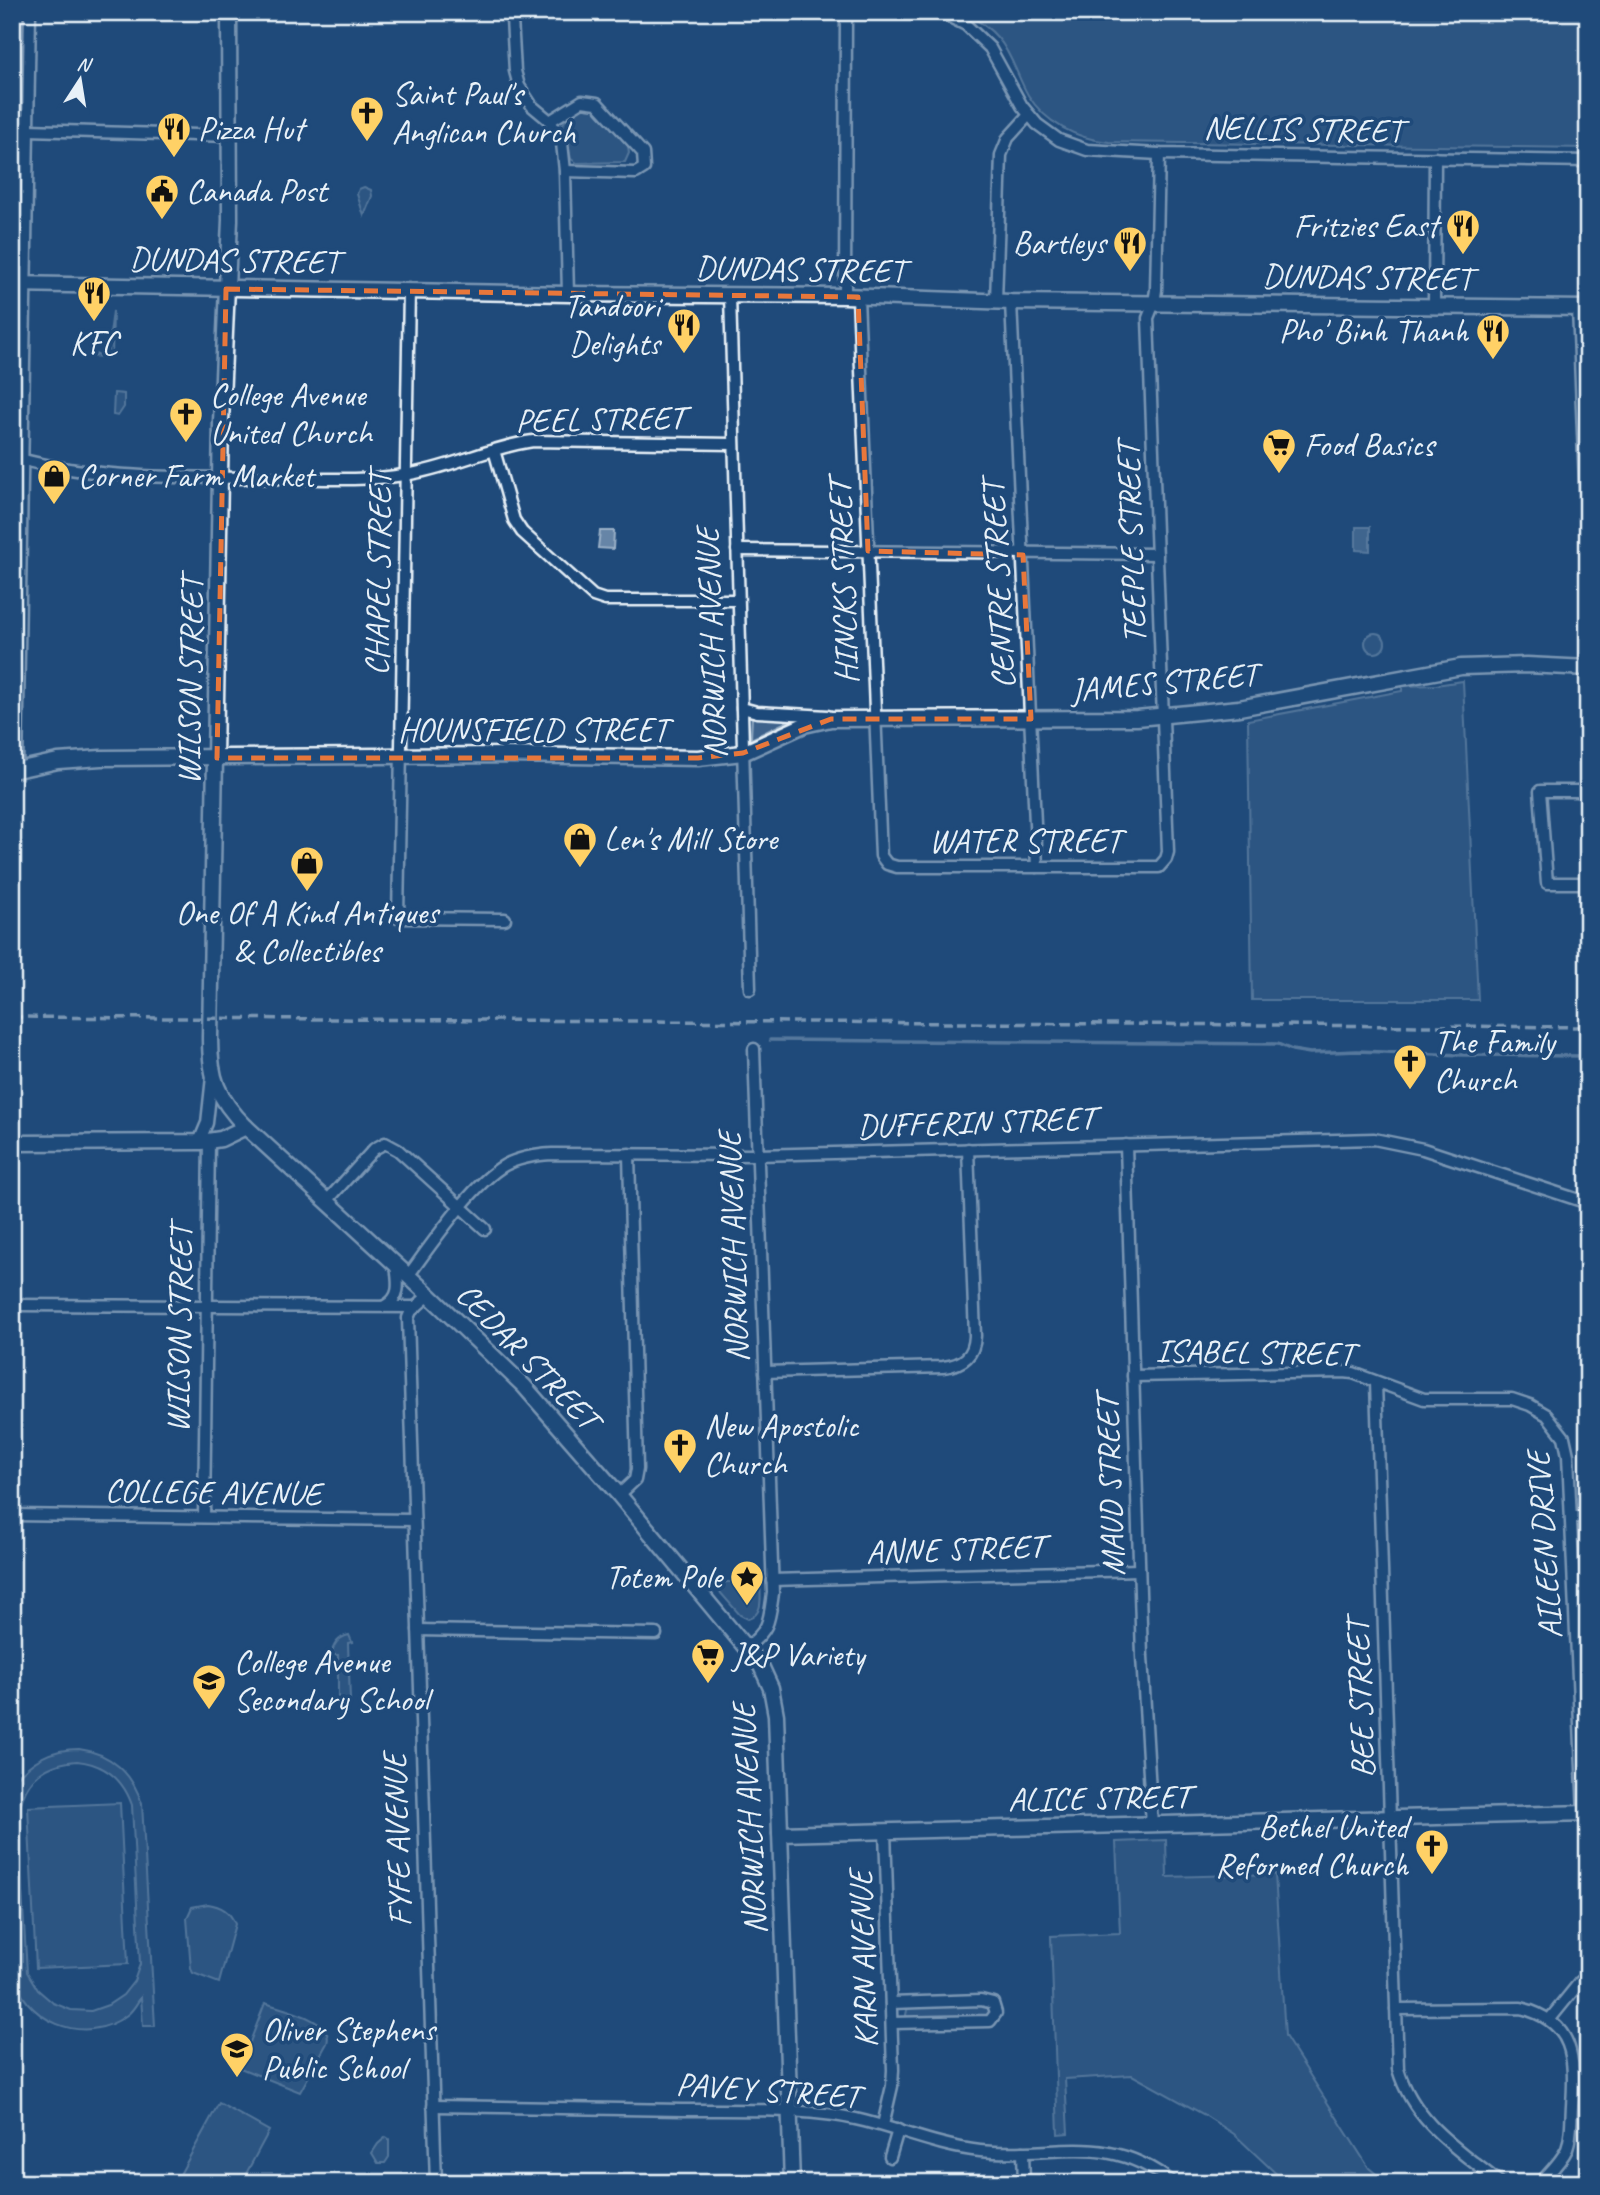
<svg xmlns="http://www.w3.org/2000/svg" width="1600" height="2195" font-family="Caveat,sans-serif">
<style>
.green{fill:#3c628c;stroke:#92aac2;stroke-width:2;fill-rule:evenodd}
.water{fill:#6685a7;stroke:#9ab0c7;stroke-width:2}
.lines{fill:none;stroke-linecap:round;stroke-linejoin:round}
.stream{stroke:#9ab0c7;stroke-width:3.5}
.street-casing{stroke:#e8f1f8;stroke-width:15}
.secondary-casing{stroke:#e8f1f8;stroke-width:19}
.primary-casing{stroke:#e8f1f8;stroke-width:19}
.street{stroke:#1f4a7a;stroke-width:10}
.secondary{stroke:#1f4a7a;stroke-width:14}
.primary{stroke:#1f4a7a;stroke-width:14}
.rail{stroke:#e8f1f8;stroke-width:3.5;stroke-dasharray:10 5;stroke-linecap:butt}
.marked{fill:none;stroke:#e8773b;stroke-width:5;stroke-dasharray:14 9;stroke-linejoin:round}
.labels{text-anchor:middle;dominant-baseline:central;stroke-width:7;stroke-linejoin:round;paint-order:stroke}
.poi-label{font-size:33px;fill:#e8f1f8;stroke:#1f4a7a;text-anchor:start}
.street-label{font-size:33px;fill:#e8f1f8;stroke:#1f4a7a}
</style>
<rect width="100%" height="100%" fill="#1f4a7a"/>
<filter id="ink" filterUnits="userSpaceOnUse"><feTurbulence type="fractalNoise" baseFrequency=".0143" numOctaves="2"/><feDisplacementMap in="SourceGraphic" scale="14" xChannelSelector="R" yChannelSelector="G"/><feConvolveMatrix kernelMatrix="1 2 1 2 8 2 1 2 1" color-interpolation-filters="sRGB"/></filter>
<g filter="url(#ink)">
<g class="green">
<path d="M 963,12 L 1588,12 L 1588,148 L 1109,142 C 1077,139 1045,123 1028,95 C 1017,76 1012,54 998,38 C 989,27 976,19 963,12 Z"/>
<polygon points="585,106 594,109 628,146 629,153 625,162 577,163 571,159 563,124 566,119"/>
<polygon points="364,187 371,190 372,196 364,216 357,194 359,189"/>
<polygon points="113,311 112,357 79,356 101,354 108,350"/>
<polygon points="114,393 124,394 124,407 118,416 113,415"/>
<circle cx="1375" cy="643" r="10"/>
<polygon points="1463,681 1478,1000 1252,1000 1248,720 1402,691 1402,686 1436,685"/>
<polygon points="752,715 794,718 751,739"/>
<path d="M 760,1580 C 760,1594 765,1614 748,1619 L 740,1615 L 712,1583 Z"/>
<path d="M 349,1635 L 352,1642 L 348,1643 L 350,1700 L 346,1706 L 338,1707 L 338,1655 L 332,1655 C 332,1645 339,1637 349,1635 Z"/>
<path d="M 79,1749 C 111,1753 133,1774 142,1804 L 155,2026 L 143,2026 L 141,1997 C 137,2003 133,2011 127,2015 C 84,2048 21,2021 12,1969 L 12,1754 L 14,1781 C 32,1760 51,1749 79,1749 ZM 77,1761 C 105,1764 123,1779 132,1805 L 140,1964 L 134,1981 L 123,1995 L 108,2005 L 91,2011 L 71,2010 L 53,2003 L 38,1990 L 27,1972 L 18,1826 C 19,1787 37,1764 77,1761 Z"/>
<polygon points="120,1803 128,1964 36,1968 28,1807"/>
<polygon points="1166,1840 1167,1877 1275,1874 1285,2036 1369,2168 1387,2183 1286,2183 1234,2134 1203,2114 1132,2075 1065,2079 1068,2133 1058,2134 1051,1936 1120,1933 1116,1842"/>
<path d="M 208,1904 C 221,1906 230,1911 235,1924 L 219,1983 L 193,1973 L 191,1969 L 187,1918 L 192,1907 Z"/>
<path d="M 265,2003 C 282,2009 335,2020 327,2043 L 300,2092 L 240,2068 Z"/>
<polygon points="984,2005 990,2011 988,2016 985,2017 909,2019 906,2015 907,2010 912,2007"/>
<polygon points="219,2103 269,2131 241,2183 182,2183 177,2180"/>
<polygon points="386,2137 389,2139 389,2157 385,2163 378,2163 372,2153 378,2144"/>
</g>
<g class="water">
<polygon points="1356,527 1370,527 1370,551 1356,550"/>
<polygon points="600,531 614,531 613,549 598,548"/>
</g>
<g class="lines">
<polyline class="stream" points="770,1040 1278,1044 1292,1050 1310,1053 1357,1051 1463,1055 1588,1056"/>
<g class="street-casing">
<g id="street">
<polyline points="504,12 512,19 515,71 519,86 532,106 550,121 562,143 565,171 568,294"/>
<polyline points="940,12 966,25 990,48 1022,106 1037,124 1059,140 1087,150 1159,154 1588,161"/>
<polyline points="550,121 582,101 597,103 643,153 644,168 636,173 565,171"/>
<polyline points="28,130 230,136"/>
<polyline points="409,291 398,918 505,919"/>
<polyline points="730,295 750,989"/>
<polyline points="845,296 846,12"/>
<polyline points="858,297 881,856 887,864 897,867 1159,867 1166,859 1168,852 1148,318 1154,303 1156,290 1159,154"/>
<polyline points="996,301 1001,155 1008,138 1029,115"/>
<polyline points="1011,302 1037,867"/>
<polyline points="1434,306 1435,158"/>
<polyline points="1578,308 1588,559"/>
<polyline points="494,450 514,520 522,532 593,596 605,600 737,600"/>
<path d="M 12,457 C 95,480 181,477 266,478 C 311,478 359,482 404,475 C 448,469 489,447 533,441 L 733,444"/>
<polyline points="737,550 1157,554"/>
<polyline points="742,708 757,712 828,716"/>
<polyline points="17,769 30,12"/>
<polyline points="1588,791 1540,791 1547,883 1588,883"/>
<polyline points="199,1142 207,1123 212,1077"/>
<polyline points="1126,1145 1142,1656 1152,1825"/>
<polyline points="326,1202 374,1149 385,1143 398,1150 485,1229"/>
<path d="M 408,1276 C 431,1245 473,1183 505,1165 C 520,1157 536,1155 552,1154 L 757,1155 L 1374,1139 L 1423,1149 L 1588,1203"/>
<polyline points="429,1295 411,1311 408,1318 436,2183"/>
<polyline points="12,1305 416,1307"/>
<path d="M 385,1306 C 402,1297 398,1282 396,1265"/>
<path d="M 765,1372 L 943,1367 C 963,1365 974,1356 975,1336 L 968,1149"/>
<polyline points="1133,1376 1344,1372 1353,1373 1424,1399 1512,1399 1530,1405 1547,1415 1564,1437 1568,1455 1584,1813"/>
<path d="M 1376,1382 L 1398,2069 C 1414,2123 1458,2149 1500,2183"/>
<polyline points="619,1495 635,1480 637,1469 629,1154"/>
<polyline points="12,1515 414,1520"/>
<polyline points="204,1517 209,1141"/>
<polyline points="1572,1517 1588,1517"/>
<polyline points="772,1580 1139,1570"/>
<polyline points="418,1630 656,1634"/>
<path d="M 747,1647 C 770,1629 769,1621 773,1593 L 754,1049"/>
<polyline points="891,2003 981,2000 993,2003 996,2013 990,2021 892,2023"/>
<path d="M 1396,2009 L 1521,2008 C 1575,2022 1575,2058 1572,2106 C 1571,2119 1572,2136 1567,2149 C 1561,2162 1550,2172 1540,2183"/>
<polyline points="1550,2019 1580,1982 1588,1976"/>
<path d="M 433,2106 C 516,2108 599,2109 682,2110 C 730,2110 778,2109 825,2114 C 878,2119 927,2145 980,2151 C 1053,2159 1107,2130 1173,2183"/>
<polyline points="883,2125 892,2086 893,2070 885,1831"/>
<polyline points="1023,2152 1024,2183"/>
<polyline points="890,2157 898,2130"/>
</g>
</g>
<g class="secondary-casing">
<g id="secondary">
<path d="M 229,12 L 230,220 L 221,422 L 210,1038 C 210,1078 217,1098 246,1127 L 429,1295 L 524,1386 L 619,1495 L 761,1666 L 771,1688 L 776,1715 L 792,2183"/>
<polyline points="12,771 58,761 101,758 507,755 698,758 743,753 804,725 831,719 1137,718 1239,708 1461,667 1527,665 1588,668"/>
<polyline points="12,1143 201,1142 221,1139 246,1127"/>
<polyline points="780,1834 1588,1813"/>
</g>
</g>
<g class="primary-casing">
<polyline id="primary" points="12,284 568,294 845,296 1011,302 1588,308"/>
</g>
<use href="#street" class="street"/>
<use href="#secondary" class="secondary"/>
<use href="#primary" class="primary"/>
<polyline class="rail" points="12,1017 1588,1027"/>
</g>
</g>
<path d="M0 0H1600V2195H0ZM 226,289 L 858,297 L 868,551 L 1023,555 L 1031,719 L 831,719 L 743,753 L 698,758 L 217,758 Z" fill="#1f4a7a" fill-opacity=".55" fill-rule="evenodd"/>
<path class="marked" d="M 226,289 L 858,297 L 868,551 L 1023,555 L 1031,719 L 831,719 L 743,753 L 698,758 L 217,758 Z"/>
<defs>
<g id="church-pin" transform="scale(1.75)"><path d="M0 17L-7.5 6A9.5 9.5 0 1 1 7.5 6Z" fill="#ffd166" stroke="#1f4a7a"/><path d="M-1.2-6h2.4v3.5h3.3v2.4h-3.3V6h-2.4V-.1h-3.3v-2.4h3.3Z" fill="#111"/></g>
<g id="restaurant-pin" transform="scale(1.75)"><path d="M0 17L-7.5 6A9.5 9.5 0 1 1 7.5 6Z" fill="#ffd166" stroke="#1f4a7a"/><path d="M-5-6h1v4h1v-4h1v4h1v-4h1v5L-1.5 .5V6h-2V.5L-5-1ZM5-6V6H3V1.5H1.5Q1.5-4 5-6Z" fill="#111"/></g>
<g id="civic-pin" transform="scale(1.75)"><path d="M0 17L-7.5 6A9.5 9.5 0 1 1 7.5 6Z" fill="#ffd166" stroke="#1f4a7a"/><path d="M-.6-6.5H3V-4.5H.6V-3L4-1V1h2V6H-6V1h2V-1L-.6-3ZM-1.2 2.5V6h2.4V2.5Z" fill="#111"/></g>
<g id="supermarket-pin" transform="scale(1.75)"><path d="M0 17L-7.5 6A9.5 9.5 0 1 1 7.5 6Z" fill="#ffd166" stroke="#1f4a7a"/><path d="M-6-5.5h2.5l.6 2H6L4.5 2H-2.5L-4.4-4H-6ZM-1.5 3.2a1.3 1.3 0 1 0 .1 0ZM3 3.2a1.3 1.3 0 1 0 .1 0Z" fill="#111"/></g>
<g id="shop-pin" transform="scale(1.75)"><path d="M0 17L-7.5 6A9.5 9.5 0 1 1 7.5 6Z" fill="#ffd166" stroke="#1f4a7a"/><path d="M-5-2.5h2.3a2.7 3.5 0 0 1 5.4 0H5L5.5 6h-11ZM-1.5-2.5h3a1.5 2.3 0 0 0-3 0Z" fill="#111"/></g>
<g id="sight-pin" transform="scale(1.75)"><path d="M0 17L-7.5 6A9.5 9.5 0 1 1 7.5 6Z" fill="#ffd166" stroke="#1f4a7a"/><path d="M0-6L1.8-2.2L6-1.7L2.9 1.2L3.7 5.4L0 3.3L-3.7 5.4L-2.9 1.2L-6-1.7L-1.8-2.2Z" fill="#111"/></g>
<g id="school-pin" transform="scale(1.75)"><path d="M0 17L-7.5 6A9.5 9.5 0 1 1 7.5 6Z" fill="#ffd166" stroke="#1f4a7a"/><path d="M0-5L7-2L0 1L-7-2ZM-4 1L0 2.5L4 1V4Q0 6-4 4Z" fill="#111"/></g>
</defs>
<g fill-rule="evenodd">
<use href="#church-pin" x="367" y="113"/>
<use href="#restaurant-pin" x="174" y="129"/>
<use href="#civic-pin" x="162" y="191"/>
<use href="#restaurant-pin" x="1463" y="226"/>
<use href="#restaurant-pin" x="1130" y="243"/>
<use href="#restaurant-pin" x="94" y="293"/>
<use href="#restaurant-pin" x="684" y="325"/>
<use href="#restaurant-pin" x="1493" y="331"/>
<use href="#church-pin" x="186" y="414"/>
<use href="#supermarket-pin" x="1279" y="445"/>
<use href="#shop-pin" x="54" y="476"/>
<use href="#shop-pin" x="580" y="839"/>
<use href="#shop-pin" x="307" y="863"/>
<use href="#church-pin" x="1410" y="1061"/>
<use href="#church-pin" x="680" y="1445"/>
<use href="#sight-pin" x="747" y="1577"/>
<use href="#supermarket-pin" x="708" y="1655"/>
<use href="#school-pin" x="209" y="1681"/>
<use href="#church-pin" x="1432" y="1846"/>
<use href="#school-pin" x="237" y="2049"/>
</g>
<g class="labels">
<g class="poi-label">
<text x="392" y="94">Saint Paul's<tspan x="392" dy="38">Anglican Church</tspan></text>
<text x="198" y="129">Pizza Hut</text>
<text x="186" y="191">Canada Post</text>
<text x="1438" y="226" text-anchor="end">Fritzies East</text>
<text x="1106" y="243" text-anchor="end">Bartleys</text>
<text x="660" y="306" text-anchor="end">Tandoori<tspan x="660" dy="38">Delights</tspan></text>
<text x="1468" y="331" text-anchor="end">Pho' Binh Thanh</text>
<text x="94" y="343" text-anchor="middle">KFC</text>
<text x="210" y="395">College Avenue<tspan x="210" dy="38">United Church</tspan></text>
<text x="1304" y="445">Food Basics</text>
<text x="78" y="476">Corner Farm Market</text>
<text x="604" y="839">Len's Mill Store</text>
<text x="307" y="913" text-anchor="middle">One Of A Kind Antiques<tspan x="307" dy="38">&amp; Collectibles</tspan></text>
<text x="1434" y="1042">The Family<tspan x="1434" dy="38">Church</tspan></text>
<text x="704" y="1426">New Apostolic<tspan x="704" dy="38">Church</tspan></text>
<text x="722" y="1577" text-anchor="end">Totem Pole</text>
<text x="732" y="1655">J&amp;P Variety</text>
<text x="234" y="1662">College Avenue<tspan x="234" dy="38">Secondary School</tspan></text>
<text x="1408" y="1827" text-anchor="end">Bethel United<tspan x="1408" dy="38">Reformed Church</tspan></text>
<text x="262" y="2030">Oliver Stephens<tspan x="262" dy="38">Public School</tspan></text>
</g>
<g class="street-label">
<text transform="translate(1303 129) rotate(1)">NELLIS STREET</text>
<text transform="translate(234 260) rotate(1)">DUNDAS STREET</text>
<text transform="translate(800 269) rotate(1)">DUNDAS STREET</text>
<text transform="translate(1367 277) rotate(1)">DUNDAS STREET</text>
<text transform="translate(600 419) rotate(-1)">PEEL STREET</text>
<text transform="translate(1131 543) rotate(-92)">TEEPLE STREET</text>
<text transform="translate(378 574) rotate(-89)">CHAPEL STREET</text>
<text transform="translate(843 582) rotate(-92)">HINCKS STREET</text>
<text transform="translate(998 585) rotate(-93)">CENTRE STREET</text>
<text transform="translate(711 643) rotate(-92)">NORWICH AVENUE</text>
<text transform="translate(190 681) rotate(-89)">WILSON STREET</text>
<text transform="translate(1164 682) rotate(-5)">JAMES STREET</text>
<text x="533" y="730">HOUNSFIELD STREET</text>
<text x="1025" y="841">WATER STREET</text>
<text transform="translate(976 1122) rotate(-2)">DUFFERIN STREET</text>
<text transform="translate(733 1247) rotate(-92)">NORWICH AVENUE</text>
<text transform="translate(179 1329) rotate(-89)">WILSON STREET</text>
<text transform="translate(1255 1352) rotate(1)">ISABEL STREET</text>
<text transform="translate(528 1356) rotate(46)">CEDAR STREET</text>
<text transform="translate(1110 1486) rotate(-92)">MAUD STREET</text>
<text transform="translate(213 1492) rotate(1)">COLLEGE AVENUE</text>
<text transform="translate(1544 1545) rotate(-94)">AILEEN DRIVE</text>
<text transform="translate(955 1549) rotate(-2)">ANNE STREET</text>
<text transform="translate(1360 1699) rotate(-92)">BEE STREET</text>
<text transform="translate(1099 1798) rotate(-1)">ALICE STREET</text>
<text transform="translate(749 1819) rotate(-93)">NORWICH AVENUE</text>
<text transform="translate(397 1840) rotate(-92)">FYFE AVENUE</text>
<text transform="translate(863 1959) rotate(-92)">KARN AVENUE</text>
<text transform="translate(768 2090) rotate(4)">PAVEY STREET</text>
</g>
</g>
<rect width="1600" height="2195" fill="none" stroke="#1f4a7a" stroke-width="42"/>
<rect x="21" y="21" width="1558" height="2153" fill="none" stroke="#e8f1f8" stroke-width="2.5" filter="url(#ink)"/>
<g transform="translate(80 80) rotate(12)" stroke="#1f4a7a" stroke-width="5" paint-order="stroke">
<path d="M0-5L12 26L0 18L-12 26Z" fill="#e8f1f8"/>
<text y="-10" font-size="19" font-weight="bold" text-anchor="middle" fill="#e8f1f8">N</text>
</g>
</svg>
